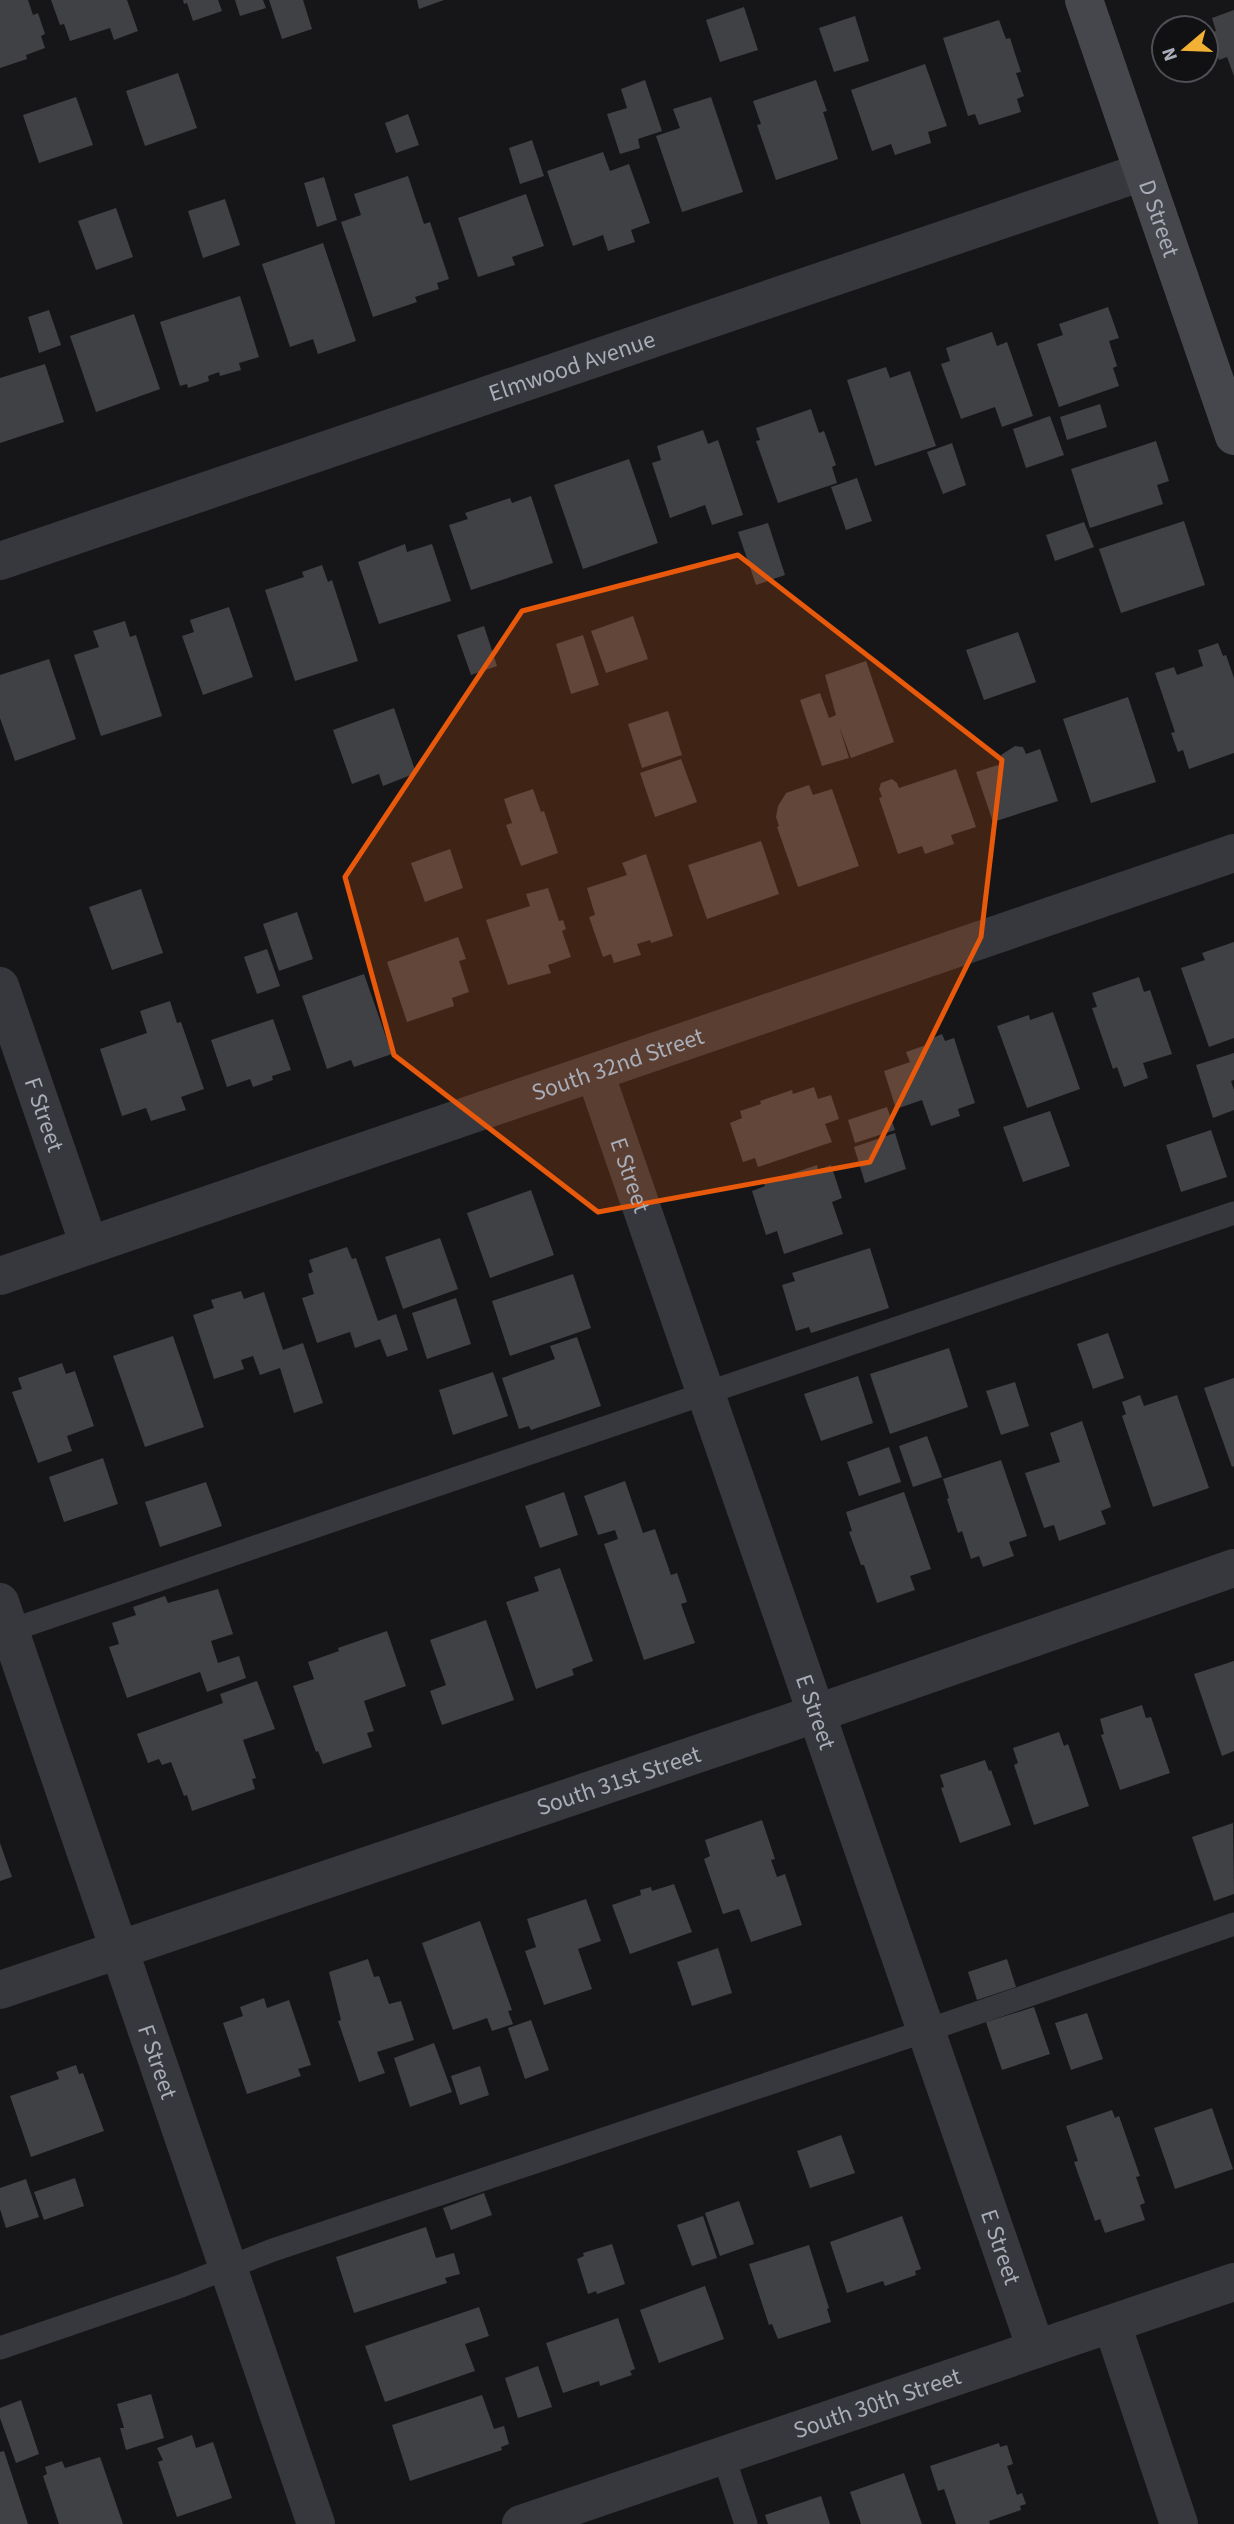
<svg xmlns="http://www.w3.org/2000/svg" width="1234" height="2524" font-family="'Source Sans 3',sans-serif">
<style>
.building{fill:#404145}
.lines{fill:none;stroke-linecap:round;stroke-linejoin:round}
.lane{stroke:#37383d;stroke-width:23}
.street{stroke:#37383d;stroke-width:38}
.secondary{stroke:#45474d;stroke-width:38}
.marked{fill:#e8590c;fill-opacity:0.2;stroke:#e8590c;stroke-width:5;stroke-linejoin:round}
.labels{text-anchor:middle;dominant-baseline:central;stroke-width:7;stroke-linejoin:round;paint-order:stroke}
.street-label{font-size:24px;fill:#a8adb8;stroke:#111113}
</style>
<rect width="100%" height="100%" fill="#161618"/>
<g class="building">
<polygon points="0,0 28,0 33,15 38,13 45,34 41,36 45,48 26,55 27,59 0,68"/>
<polygon points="51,0 127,0 138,31 114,40 110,28 70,41 64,24 60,25"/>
<polygon points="183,0 218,0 222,11 193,21 187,3 184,4"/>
<polygon points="235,0 263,0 266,8 240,16"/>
<polygon points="269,0 303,0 312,29 282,39"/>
<polygon points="417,0 444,0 419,9"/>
<polygon points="744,7 758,50 720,62 706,20"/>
<polygon points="1234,10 1234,76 1227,57 1219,60 1210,33 1216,31 1212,18"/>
<polygon points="855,16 869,61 834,72 819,28"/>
<polygon points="999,20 1006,39 1010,38 1021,72 1016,73 1024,96 1017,99 1021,112 979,125 975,114 968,116 943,38"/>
<polygon points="925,64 947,126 928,132 931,143 895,155 891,144 872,151 851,90"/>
<polygon points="178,73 197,128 145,146 126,91"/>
<polygon points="645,80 662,131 638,139 640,148 620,154 607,114 627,108 621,89"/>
<polygon points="816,80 827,111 823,112 838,159 776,180 757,125 761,124 753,101"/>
<polygon points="76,97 93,145 39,163 23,115"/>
<polygon points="711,97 743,192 682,212 656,136 680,128 673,109"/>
<polygon points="408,114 419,145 396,153 385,123"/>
<polygon points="532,140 544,176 520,184 509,148"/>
<polygon points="603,152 610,171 629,164 650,223 631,230 635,242 608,251 603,235 573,246 547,171"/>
<polygon points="408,176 424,224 430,222 449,279 437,283 439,289 415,297 417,302 373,317 341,222 361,215 354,194"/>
<polygon points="324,177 337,220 317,227 304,183"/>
<polygon points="526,194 544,246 512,257 515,265 478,277 458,218"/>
<polygon points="225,199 240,245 203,258 188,211"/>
<polygon points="116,208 133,257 96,270 78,221"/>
<polygon points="323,243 356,341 318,354 313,339 290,347 262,264"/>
<polygon points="240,296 259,357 239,363 241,370 220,376 219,372 208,376 209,381 188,388 187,384 180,386 160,322"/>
<polygon points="1108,307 1119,338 1109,341 1117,366 1113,368 1119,386 1059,407 1037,344 1063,335 1059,324"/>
<polygon points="49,310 61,345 39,353 28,317"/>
<polygon points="134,314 160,389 96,412 70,336"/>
<polygon points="992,332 997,346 1007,342 1033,416 1002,427 995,407 961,419 941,364 950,361 946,348"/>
<polygon points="45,364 64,422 0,443 0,378"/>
<polygon points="886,367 890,378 910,371 936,446 875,466 847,380"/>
<polygon points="1100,404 1107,427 1067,440 1060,417"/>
<polygon points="811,409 819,433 824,431 836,465 832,467 837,483 778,503 756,441 760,440 756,428"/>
<polygon points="1050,416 1064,455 1026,468 1013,429"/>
<polygon points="703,430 708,444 718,440 743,515 712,525 705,505 670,518 652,463 661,460 657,446"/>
<polygon points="1156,441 1169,481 1157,485 1163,504 1090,528 1071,469"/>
<polygon points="952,443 966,485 943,494 927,452"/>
<polygon points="629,459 658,543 583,569 554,485"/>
<polygon points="857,478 872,521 846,530 831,487"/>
<polygon points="531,496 553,563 471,590 449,525 468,519 465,513 510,498 512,503"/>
<polygon points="1184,521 1205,585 1121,613 1099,549"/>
<polygon points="1084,522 1094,547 1055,561 1046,535"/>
<polygon points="768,523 785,575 756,585 738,532"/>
<polygon points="405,544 407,552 432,544 451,601 379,624 358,562"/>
<polygon points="322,565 328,582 332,580 358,661 295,681 265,590 304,577 302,572"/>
<polygon points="229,607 253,677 203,695 182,636 194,632 190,620"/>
<polygon points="633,616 648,659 606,673 591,631"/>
<polygon points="125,621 130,637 136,635 162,716 101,736 74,655 99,647 93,631"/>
<polygon points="484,626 497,666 471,675 457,635"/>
<polygon points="1018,632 1036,682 984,700 966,650"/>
<polygon points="583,635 599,685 571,694 556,644"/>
<polygon points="1218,643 1223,656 1226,655 1234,678 1234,753 1189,769 1183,750 1178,752 1171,733 1175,732 1155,673 1174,667 1177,675 1203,666 1198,650"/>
<polygon points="49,659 76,739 15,761 0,718 0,675"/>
<polygon points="866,661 894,742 851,758 839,726 849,758 822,766 800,700 820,693 829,718 836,715 825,675"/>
<polygon points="1128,697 1156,782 1091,803 1063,719"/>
<polygon points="394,708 416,773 383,786 379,774 352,784 333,730"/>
<polygon points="668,711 682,755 642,768 628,724"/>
<polygon points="1015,746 1023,747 1026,754 1040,749 1058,801 993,822 976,772 1004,763 1001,755"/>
<polygon points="681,759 697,802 655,817 640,773"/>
<polygon points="956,769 976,827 951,835 954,844 925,854 922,846 898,854 879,798 882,797 879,789 881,783 892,779 897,783 899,788"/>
<polygon points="809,785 813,795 832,789 859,866 798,887 777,827 779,826 776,817 778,806 786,793"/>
<polygon points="533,789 541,812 544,811 558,853 521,866 506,825 512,823 504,799"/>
<polygon points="761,841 779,894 707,919 688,865"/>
<polygon points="450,849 463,888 425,902 411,863"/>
<polygon points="646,854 673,936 651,943 650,940 637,944 641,955 614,963 611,954 603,957 589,917 595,915 587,888 627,875 622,863"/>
<polygon points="548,888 559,921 563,920 566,929 562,931 571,957 548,965 551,973 508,985 486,920 530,906 526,894"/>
<polygon points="141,889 163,953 112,970 89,907"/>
<polygon points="297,912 313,959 279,971 263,924"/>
<polygon points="458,937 466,959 459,961 469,992 452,998 454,1006 407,1022 387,962"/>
<polygon points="1234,942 1234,1038 1209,1047 1181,968 1205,960 1202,953"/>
<polygon points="267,949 280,986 257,994 244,957"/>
<polygon points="364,974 392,1054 354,1067 351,1060 327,1069 302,996"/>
<polygon points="1139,977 1144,992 1150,990 1172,1054 1143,1063 1148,1078 1124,1087 1117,1067 1113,1069 1092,1008 1097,1007 1092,993"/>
<polygon points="170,1001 177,1023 181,1022 204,1089 181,1097 186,1110 151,1121 146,1108 122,1116 100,1049 147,1033 140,1011"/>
<polygon points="1053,1012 1080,1089 1027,1108 997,1026 1029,1015 1030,1020"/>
<polygon points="273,1019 291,1070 272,1076 273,1080 253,1087 250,1079 227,1087 211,1040"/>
<polygon points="942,1034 945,1041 954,1038 975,1103 958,1109 960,1116 931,1126 922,1100 896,1109 884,1071 910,1062 906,1052 929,1044 928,1040"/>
<polygon points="1234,1053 1234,1080 1231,1081 1234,1090 1234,1110 1213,1118 1196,1065"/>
<polygon points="814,1087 818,1099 831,1095 839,1119 825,1124 832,1142 758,1167 755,1158 743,1162 730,1123 742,1118 740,1111 761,1104 760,1101 792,1090 793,1094"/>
<polygon points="887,1107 895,1130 855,1143 848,1120"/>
<polygon points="1050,1111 1070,1166 1023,1182 1003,1127"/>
<polygon points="1211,1130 1227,1177 1181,1192 1166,1145"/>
<polygon points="895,1133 906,1169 865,1183 854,1147"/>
<polygon points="817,1165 818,1170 831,1165 842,1198 832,1202 843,1234 784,1254 777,1231 766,1235 752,1191 765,1186 764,1183"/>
<polygon points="531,1190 554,1255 490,1278 467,1213"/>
<polygon points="440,1238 458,1289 403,1309 385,1257"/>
<polygon points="347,1247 352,1259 356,1258 378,1321 396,1314 408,1350 387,1357 380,1339 355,1348 350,1332 317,1343 302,1298 314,1294 308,1274 313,1272 309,1260"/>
<polygon points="870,1248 889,1308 811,1333 809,1327 796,1331 782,1285 795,1281 792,1273"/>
<polygon points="573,1274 591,1328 510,1356 492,1301"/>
<polygon points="241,1291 244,1299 264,1292 283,1350 303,1343 323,1403 294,1413 280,1368 260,1375 253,1356 241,1360 244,1369 214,1379 193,1315 214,1308 211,1300"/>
<polygon points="456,1298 471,1344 427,1359 412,1313"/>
<polygon points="1108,1333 1124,1378 1093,1389 1077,1344"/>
<polygon points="173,1336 204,1427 145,1447 113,1356"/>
<polygon points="577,1337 601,1406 531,1430 529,1426 519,1429 502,1378 555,1359 550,1346"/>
<polygon points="949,1348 968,1407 890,1434 870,1374"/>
<polygon points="62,1363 66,1374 75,1371 94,1426 67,1436 72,1451 38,1463 12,1392 22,1389 18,1378"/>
<polygon points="493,1372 508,1416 453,1435 439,1390"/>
<polygon points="858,1376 873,1423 821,1441 804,1394"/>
<polygon points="1234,1378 1234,1466 1232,1467 1204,1388"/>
<polygon points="1015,1382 1029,1426 1001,1435 986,1391"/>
<polygon points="1140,1395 1144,1406 1177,1395 1209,1488 1153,1507 1122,1416 1126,1414 1122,1402"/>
<polygon points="1082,1421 1111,1507 1101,1511 1106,1524 1059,1541 1054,1525 1044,1528 1025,1473 1060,1462 1050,1433"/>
<polygon points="927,1436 942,1477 913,1487 899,1446"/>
<polygon points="889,1447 901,1482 859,1496 847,1462"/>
<polygon points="103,1458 118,1504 64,1522 49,1477"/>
<polygon points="1001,1460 1027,1536 1009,1542 1014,1556 983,1567 979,1556 971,1559 962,1531 958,1533 947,1499 949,1498 943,1479"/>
<polygon points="625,1481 643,1533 655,1529 671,1575 677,1573 687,1602 681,1604 695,1643 644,1660 604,1544 618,1539 615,1530 598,1535 584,1496"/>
<polygon points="206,1482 222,1526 160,1547 145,1502"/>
<polygon points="564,1492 578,1535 540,1548 525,1506"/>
<polygon points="904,1492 931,1569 910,1576 915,1590 877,1603 864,1565 861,1565 849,1532 852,1531 846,1512"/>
<polygon points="560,1568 593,1661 572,1669 574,1675 536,1689 506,1602 539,1591 534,1577"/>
<polygon points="218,1589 233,1634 211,1641 218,1663 239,1656 246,1678 207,1692 200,1672 127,1698 109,1647 119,1644 112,1623 136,1615 133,1607 165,1596 168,1603"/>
<polygon points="486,1620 514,1700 442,1725 430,1691 446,1685 430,1640"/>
<polygon points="387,1631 406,1686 364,1701 374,1731 367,1733 372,1747 323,1764 318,1751 316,1752 293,1686 314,1679 308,1662 339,1651 338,1648"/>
<polygon points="1234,1661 1234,1751 1222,1756 1194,1674"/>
<polygon points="257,1681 275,1729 243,1740 256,1778 252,1779 255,1789 192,1811 187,1795 184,1796 171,1762 162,1765 159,1759 148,1763 137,1734 223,1703 220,1694"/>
<polygon points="1142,1705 1146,1718 1151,1717 1170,1773 1120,1790 1101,1735 1104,1734 1100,1719"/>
<polygon points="1059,1732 1064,1746 1068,1744 1089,1806 1034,1825 1014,1765 1018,1763 1013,1748"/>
<polygon points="985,1760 989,1771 991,1770 1011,1825 960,1843 941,1788 944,1787 940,1775"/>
<polygon points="762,1820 775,1859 771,1860 777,1877 785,1874 802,1925 751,1942 739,1909 723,1914 704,1859 710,1856 705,1840"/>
<polygon points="1233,1823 1234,1894 1214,1901 1192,1837"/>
<polygon points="0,1843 12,1877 0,1881"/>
<polygon points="674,1884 692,1932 630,1954 612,1905 641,1895 640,1890 651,1887 652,1891"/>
<polygon points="586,1899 601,1941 578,1949 592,1989 544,2005 525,1951 536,1947 527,1919"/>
<polygon points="480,1921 512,2010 508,2011 513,2024 492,2031 487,2018 453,2030 422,1943"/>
<polygon points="718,1948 732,1993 692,2006 677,1962"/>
<polygon points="368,1959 374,1977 379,1976 389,2004 401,2001 414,2040 377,2052 385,2073 359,2082 338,2021 341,2020 329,1972"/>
<polygon points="1007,1959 1016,1987 977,2000 968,1972"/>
<polygon points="264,1998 267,2008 289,2000 311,2065 298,2069 301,2076 247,2094 223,2023 243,2016 240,2007"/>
<polygon points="1034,2007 1050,2054 1002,2070 986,2022"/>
<polygon points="1087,2013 1103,2059 1071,2070 1055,2023"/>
<polygon points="531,2020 549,2070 525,2079 508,2028"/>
<polygon points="434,2043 452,2092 410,2107 394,2058"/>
<polygon points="76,2065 79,2074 83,2073 104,2131 31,2157 10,2096 59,2079 56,2072"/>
<polygon points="480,2066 489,2095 460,2105 451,2076"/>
<polygon points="1212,2108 1233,2169 1175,2189 1154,2128"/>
<polygon points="1112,2110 1115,2118 1119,2116 1140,2176 1136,2177 1145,2203 1140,2205 1145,2220 1105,2233 1100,2219 1095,2221 1074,2162 1078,2161 1066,2126"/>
<polygon points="841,2135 855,2173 810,2188 797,2151"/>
<polygon points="75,2178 84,2206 44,2220 34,2192"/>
<polygon points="26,2179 39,2217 6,2228 0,2209 0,2188"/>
<polygon points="484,2193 492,2215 451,2230 443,2208"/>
<polygon points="739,2201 754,2244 720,2256 705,2213"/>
<polygon points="703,2216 717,2258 692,2266 677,2225"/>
<polygon points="902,2216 921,2269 915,2271 916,2275 885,2286 883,2281 847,2293 830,2242"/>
<polygon points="426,2227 436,2258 454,2253 460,2274 445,2278 447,2283 354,2313 336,2257"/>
<polygon points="612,2244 625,2284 597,2294 596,2291 588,2294 577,2259 584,2256 583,2253"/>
<polygon points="809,2245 829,2308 827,2309 831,2322 778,2339 772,2324 769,2325 749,2264"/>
<polygon points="705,2286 724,2339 659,2363 640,2310"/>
<polygon points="479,2307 489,2336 465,2344 475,2371 385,2402 365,2346"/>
<polygon points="618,2318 635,2369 630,2371 632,2375 600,2386 599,2381 563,2393 546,2343"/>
<polygon points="538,2366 552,2407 518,2418 505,2378"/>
<polygon points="151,2394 164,2438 126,2450 120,2428 124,2428 117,2404"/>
<polygon points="482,2395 494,2429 504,2426 509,2444 501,2447 502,2450 410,2481 392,2425"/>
<polygon points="21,2400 39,2454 16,2463 0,2418 0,2408"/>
<polygon points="192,2435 196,2448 213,2442 232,2498 177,2517 158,2462 163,2460 157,2448"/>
<polygon points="999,2443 1000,2447 1007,2445 1013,2464 1007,2466 1017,2495 1022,2493 1026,2504 1020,2506 1021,2510 989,2521 990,2524 956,2524 944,2489 938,2491 930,2466"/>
<polygon points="4,2451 28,2524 0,2524 0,2452"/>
<polygon points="100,2457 123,2524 59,2524 43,2476 47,2474 45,2467 62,2461 65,2468"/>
<polygon points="904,2473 922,2524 861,2524 850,2492"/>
<polygon points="821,2496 830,2524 768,2524 765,2515"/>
</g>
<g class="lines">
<g class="lane">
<polyline points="0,1634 1234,1213"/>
<polyline points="0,2348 181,2286 273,2250 925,2031 1234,1924"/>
<polyline points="723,2455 746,2524"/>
</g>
<g class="street">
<path id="s1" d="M 0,561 L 1142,172"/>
<path id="s2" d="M 0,986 L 89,1245"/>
<path id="s3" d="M 595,1073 L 1036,2349"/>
<path id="s4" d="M 0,1276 L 1234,853"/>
<path id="s5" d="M 0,1602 L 316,2524"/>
<path id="s6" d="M 0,1990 L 783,1725 L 1234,1568"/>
<polyline points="1112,2324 1179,2524"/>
<path id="s7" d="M 521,2524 L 1234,2282"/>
</g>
<path class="secondary" id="s8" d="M 1084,0 L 1234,436"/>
</g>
<path class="marked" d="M 738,555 L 1002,760 L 981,937 L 870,1162 L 598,1212 L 394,1055 L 345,877 L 522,611 Z"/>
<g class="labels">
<g class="street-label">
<text stroke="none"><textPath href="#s8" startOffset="231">D Street</textPath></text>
<text stroke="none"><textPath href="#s1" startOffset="604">Elmwood Avenue</textPath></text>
<text stroke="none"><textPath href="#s4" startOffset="653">South 32nd Street</textPath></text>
<text stroke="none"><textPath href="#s2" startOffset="136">F Street</textPath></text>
<text stroke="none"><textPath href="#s3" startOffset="108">E Street</textPath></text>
<text stroke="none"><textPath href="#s3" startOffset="676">E Street</textPath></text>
<text stroke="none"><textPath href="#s6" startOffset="653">South 31st Street</textPath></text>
<text stroke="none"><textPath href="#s5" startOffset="486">F Street</textPath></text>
<text stroke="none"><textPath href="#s3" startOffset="1242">E Street</textPath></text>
<text stroke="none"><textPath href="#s7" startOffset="376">South 30th Street</textPath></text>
</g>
</g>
<g transform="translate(1185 49) rotate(251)"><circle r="33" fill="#111113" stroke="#4d4f55" stroke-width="2"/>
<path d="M0-5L12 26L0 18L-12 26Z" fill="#f2b134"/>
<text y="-10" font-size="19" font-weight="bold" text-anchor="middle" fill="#a8adb8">N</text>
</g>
</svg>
